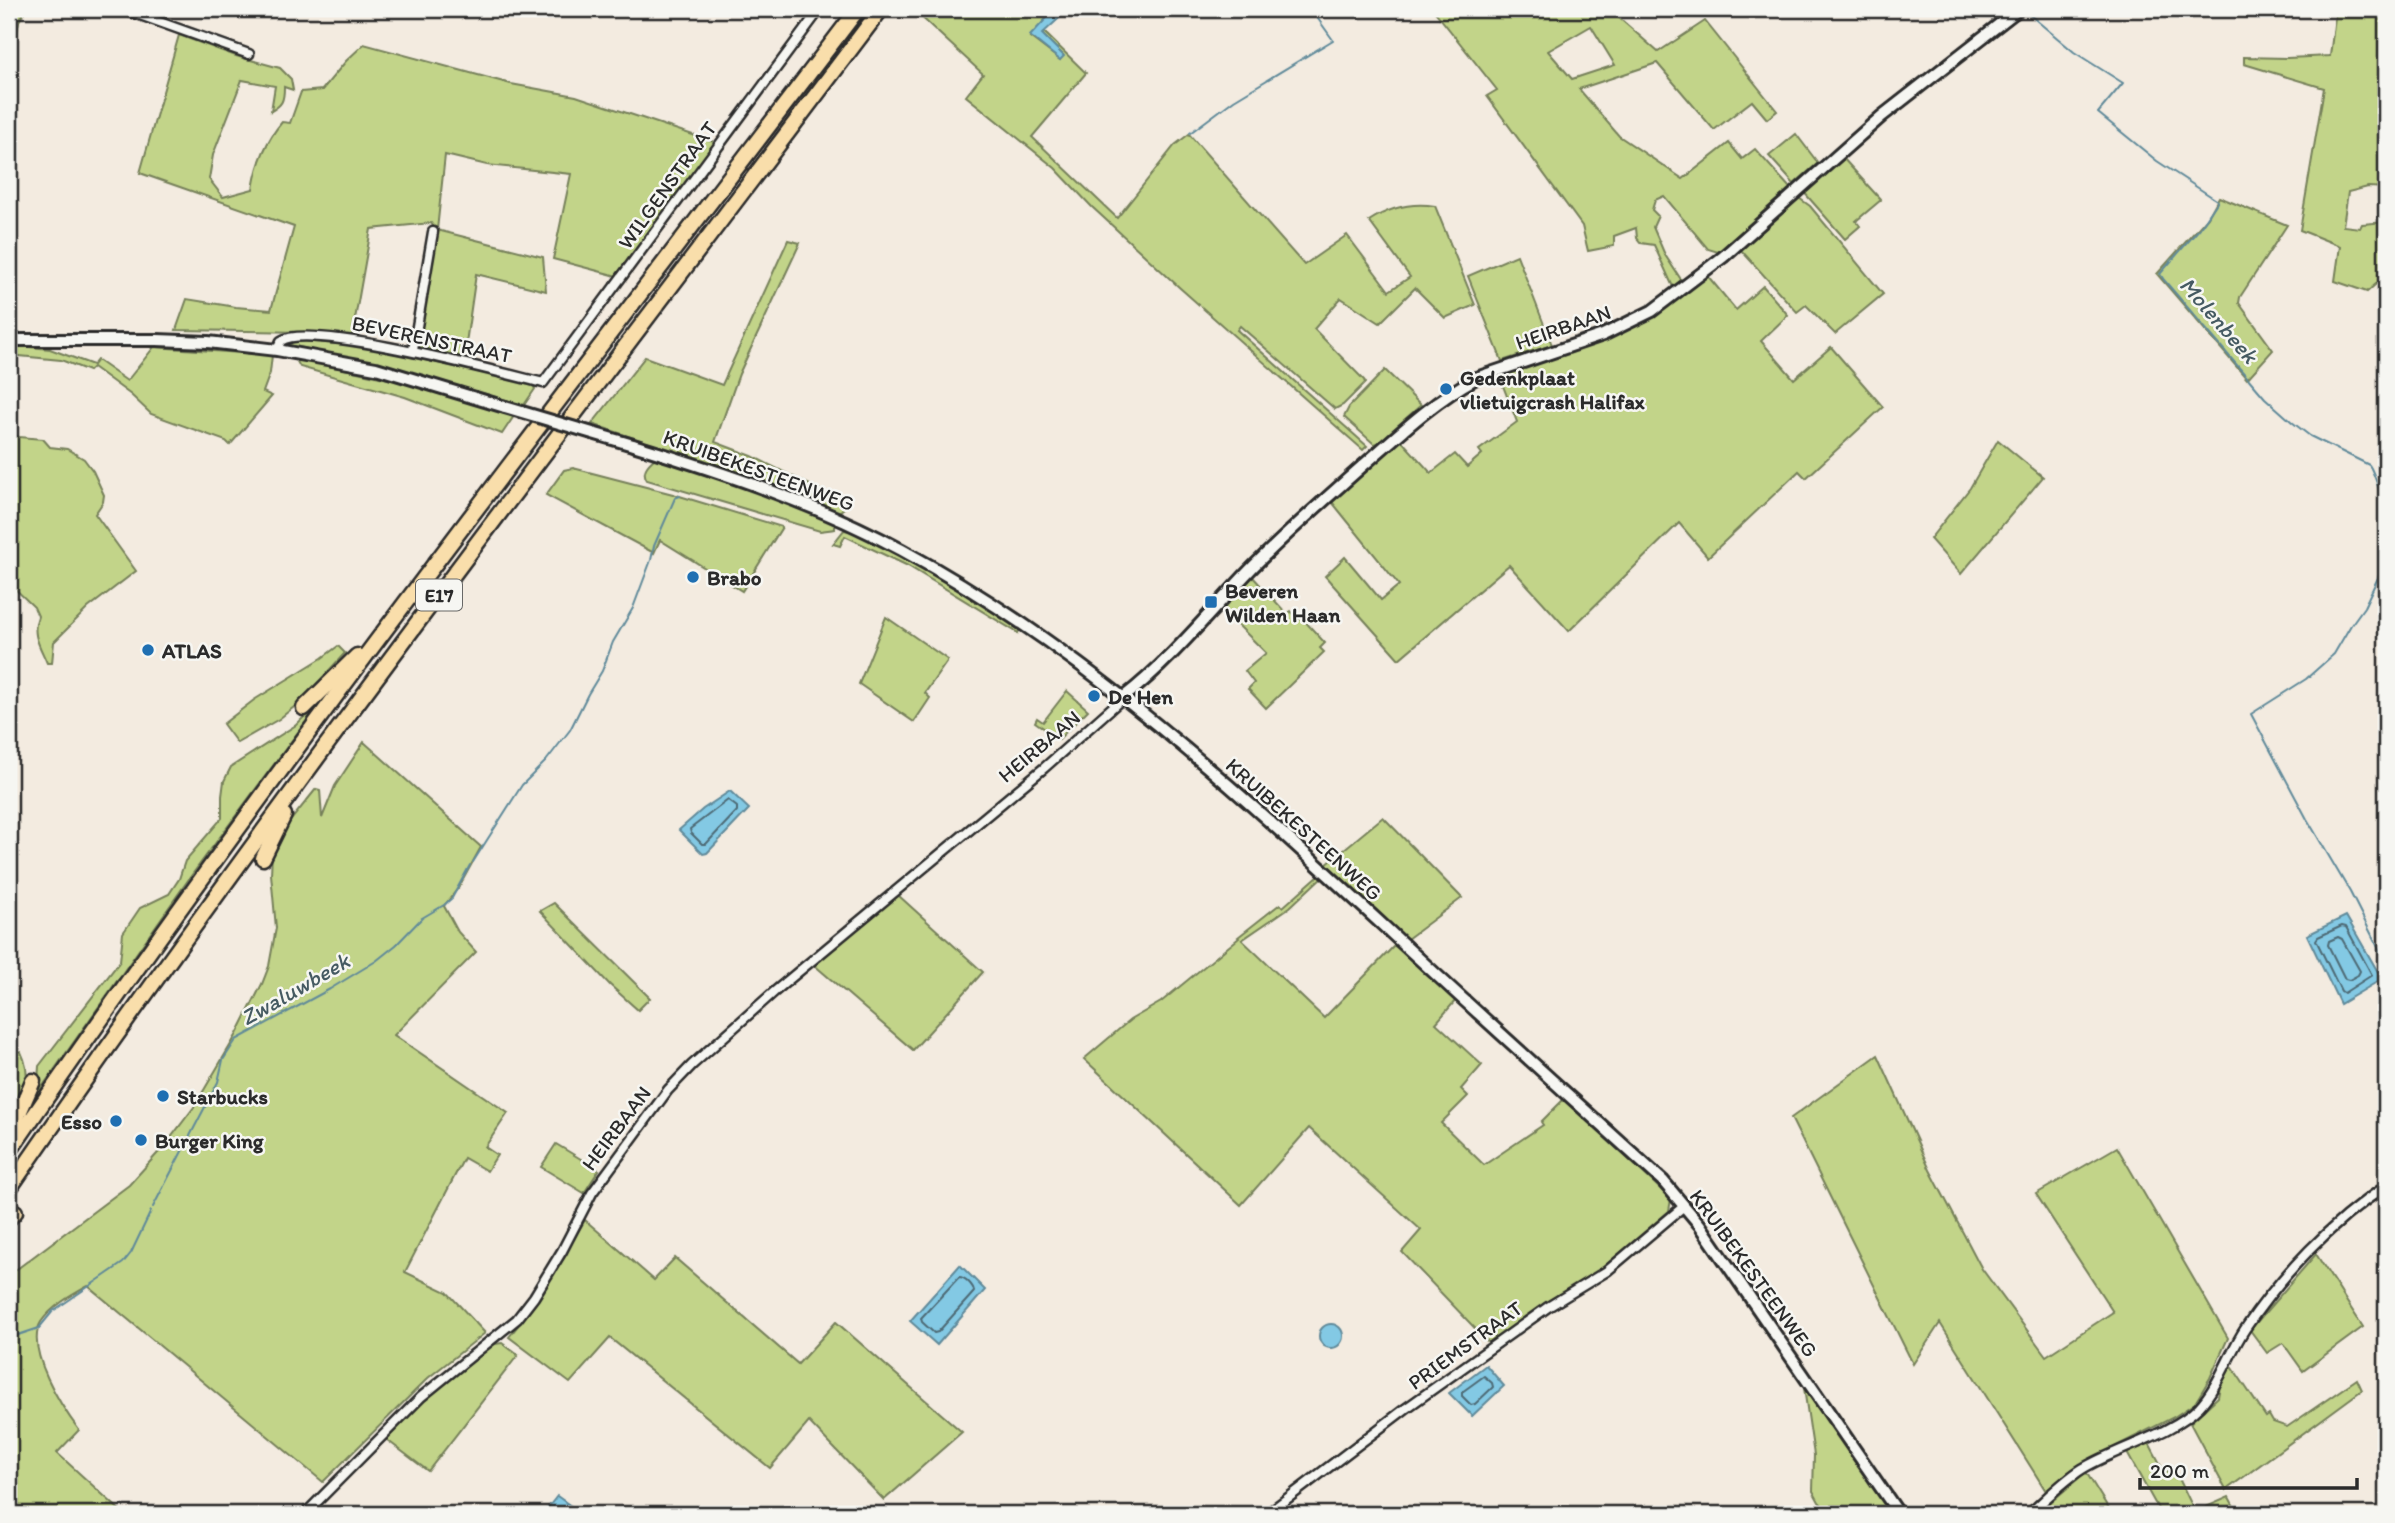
<svg xmlns="http://www.w3.org/2000/svg" width="2395" height="1523" font-family="Itim,sans-serif">
<style>
.green{fill:#c2d489;stroke:#76805a;stroke-width:2;fill-rule:evenodd}
.water{fill:#83c9e4;stroke:#608a9a;stroke-width:2}
.lines{fill:none;stroke-linecap:round;stroke-linejoin:round}
.shore{stroke:#4e6a75;stroke-width:2}
.stream{stroke:#608a9a;stroke-width:2}
.street-casing{stroke:#2b2b2b;stroke-width:13}
.secondary-casing{stroke:#2b2b2b;stroke-width:16}
.highway-casing{stroke:#2b2b2b;stroke-width:19}
.street{stroke:#f6f6f2;stroke-width:8}
.secondary{stroke:#f6f6f2;stroke-width:10}
.highway{stroke:#f9deab;stroke-width:14}
.secondary-bridge-casing{stroke:#2b2b2b;stroke-width:16;stroke-linecap:butt}
.secondary-bridge{stroke:#f6f6f2;stroke-width:10}
.poi-dot{fill:#1f6fb2;stroke:#f6f6f2;stroke-width:2.5}
.labels{text-anchor:middle;dominant-baseline:central;stroke-width:5;stroke-linejoin:round;paint-order:stroke}
.shield{fill:#f6f6f2;stroke:#686867;stroke-width:2}
.shield-label{font-size:19px;font-weight:bold;fill:#2b2b2b}
.street-label{font-size:21px;fill:#2b2b2b;stroke:#f6f6f2}
.poi-label{font-size:21px;font-weight:bold;fill:#2b2b2b;stroke:#f6f6f2;text-anchor:start}
.water-label{font-size:23px;font-style:italic;fill:#455a62;stroke:#f6f6f2}
</style>
<rect width="100%" height="100%" fill="#f3ebe0"/>
<filter id="ink" filterUnits="userSpaceOnUse"><feTurbulence type="fractalNoise" baseFrequency=".0143" numOctaves="2"/><feDisplacementMap in="SourceGraphic" scale="14" xChannelSelector="R" yChannelSelector="G"/><feConvolveMatrix kernelMatrix="1 2 1 2 8 2 1 2 1" color-interpolation-filters="sRGB"/></filter>
<g filter="url(#ink)">
<g class="green">
<polygon points="9,9 26,9 19,21 9,75"/>
<path d="M 918,9 L 1055,9 L 1030,37 L 1060,60 L 1063,55 L 1042,34 L 1044,32 L 1086,73 L 1032,137 L 1117,218 L 1175,145 L 1189,134 L 1304,265 L 1347,235 L 1389,291 L 1410,277 L 1369,221 C 1389,208 1410,202 1435,206 L 1475,305 L 1445,318 L 1415,288 L 1380,323 L 1341,298 L 1314,329 L 1364,380 L 1365,383 L 1343,405 L 1335,409 L 1240,326 L 1237,330 L 1367,446 L 1363,450 L 1180,288 L 1092,207 L 1055,168 L 966,96 L 983,74 L 916,12 Z"/>
<path d="M 1433,9 L 1609,9 L 1658,52 L 1705,21 L 1777,111 L 1767,119 L 1752,101 L 1714,130 L 1657,63 L 1579,89 L 1619,136 L 1683,179 L 1729,143 L 1742,159 L 1755,149 L 1790,188 L 1718,252 L 1708,249 L 1664,196 L 1655,200 L 1652,210 L 1658,216 L 1653,227 L 1665,255 L 1682,281 L 1673,287 L 1654,245 L 1641,243 L 1637,238 L 1636,228 L 1614,236 L 1614,246 L 1588,251 L 1582,226 L 1487,96 L 1497,90 ZM 1591,26 L 1615,65 L 1572,79 L 1548,51 Z"/>
<polygon points="2336,9 2386,9 2386,188 2368,187 2348,192 2343,226 2360,228 2362,224 2386,222 2386,275 2367,292 2335,281 2340,246 2300,230 2324,88 2244,64 2244,57 2287,58 2330,56"/>
<path d="M 179,35 L 236,56 L 280,68 L 291,79 L 293,90 L 284,87 C 284,101 282,105 271,111 L 275,86 L 242,80 L 213,155 L 209,179 L 223,197 L 253,189 C 257,164 265,142 282,122 L 290,123 L 301,92 L 322,90 L 346,61 L 364,44 L 511,84 L 576,96 L 717,143 L 617,276 L 553,259 L 571,174 L 487,165 L 445,155 L 437,230 L 543,257 L 546,291 L 476,274 L 464,357 L 419,347 L 436,230 L 431,223 L 371,229 L 352,336 L 307,332 L 176,330 L 187,299 L 236,307 L 271,310 L 294,227 L 140,173 Z"/>
<polygon points="1796,134 1818,163 1794,184 1769,156"/>
<polygon points="1842,157 1881,200 1856,221 1860,226 1845,239 1802,190"/>
<polygon points="1796,196 1810,206 1883,294 1835,334 1806,305 1797,312 1740,249"/>
<polygon points="2219,197 2287,225 2240,297 2239,303 2273,350 2247,379 2157,274 2208,217"/>
<polygon points="788,240 800,243 739,374 715,442 752,456 840,500 844,508 839,512 766,482 592,424 645,357 722,385"/>
<polygon points="1517,255 1552,345 1502,361 1468,276"/>
<path d="M 1707,275 L 1736,310 L 1763,286 L 1788,315 L 1761,341 L 1794,379 L 1831,347 L 1883,407 L 1806,478 L 1799,471 L 1708,557 L 1679,523 L 1569,631 L 1509,565 L 1399,659 L 1325,576 L 1345,557 L 1381,600 L 1399,585 L 1332,502 L 1400,439 L 1431,473 L 1455,454 L 1467,467 L 1482,454 L 1479,450 L 1517,422 L 1498,373 C 1554,358 1616,342 1664,309 C 1679,299 1693,286 1707,275 Z"/>
<polygon points="289,340 362,346 532,384 535,389 524,405 381,364 284,344"/>
<polygon points="9,345 50,349 93,365 97,360 127,381 154,347 272,355 270,373 263,392 272,396 230,445 226,441 151,414 131,395 93,367 89,371 61,360 9,355"/>
<polygon points="295,358 411,384 514,416 502,434 405,397 300,367"/>
<polygon points="1385,370 1421,405 1378,443 1374,444 1344,417 1349,407"/>
<path d="M 9,434 L 19,437 L 43,439 L 50,447 L 67,449 L 84,459 L 93,471 L 104,495 L 103,502 L 95,514 L 136,571 L 88,608 L 54,642 L 52,663 L 47,663 C 40,646 31,635 38,616 L 34,607 L 9,583 Z"/>
<polygon points="1998,440 2043,477 1961,574 1930,539 1970,488"/>
<path d="M 655,458 L 774,497 L 835,523 L 835,529 L 820,531 L 647,480 C 641,471 648,464 655,458 Z"/>
<polygon points="573,468 673,494 782,527 742,591 660,540 654,553 546,495 564,470"/>
<polygon points="844,530 856,532 944,580 1020,629 1018,633 908,566 845,536 840,546 833,544"/>
<polygon points="1252,576 1287,614 1291,611 1299,620 1302,618 1325,643 1320,648 1324,652 1266,708 1248,689 1254,683 1245,671 1266,653 1221,608"/>
<polygon points="886,617 948,660 925,693 930,698 914,722 859,684"/>
<polygon points="338,646 345,653 299,703 279,719 237,743 223,724 254,700 322,658"/>
<polygon points="1067,691 1088,710 1059,739 1035,722 1037,718 1043,722"/>
<polygon points="324,697 191,876 28,1107 38,1081 39,1066 120,961 123,933 140,908 169,894 179,879 185,861 222,818 222,796 224,781 231,767 296,725"/>
<path d="M 364,742 L 481,847 L 459,887 L 444,906 L 458,932 L 476,952 L 394,1035 L 508,1113 L 485,1147 L 497,1155 L 487,1171 L 464,1158 L 405,1272 L 447,1292 L 485,1333 L 428,1378 L 323,1482 L 88,1286 C 72,1295 52,1306 41,1322 C 24,1349 63,1409 79,1430 L 57,1453 L 124,1514 L 9,1514 L 9,1275 L 129,1185 L 166,1144 L 194,1107 L 237,1034 L 262,984 L 269,966 L 276,928 L 271,874 L 272,853 L 291,820 L 316,789 L 320,790 L 322,818 L 335,786 Z"/>
<polygon points="1383,817 1462,898 1407,939 1326,864"/>
<polygon points="1319,875 1322,877 1290,907 1242,940 1324,1018 1396,944 1456,1000 1436,1023 1482,1065 1461,1089 1468,1096 1441,1123 1484,1165 1543,1125 1541,1122 1564,1099 1671,1199 1669,1211 1600,1270 1553,1298 1489,1343 1402,1252 1421,1230 1309,1128 1241,1205 1084,1059 1130,1020 1161,1002 1239,938 1238,937 1280,904 1283,907"/>
<polygon points="898,895 983,972 913,1050 813,964"/>
<polygon points="554,903 650,998 638,1010 610,985 540,911"/>
<path d="M 9,1050 L 21,1052 C 35,1080 20,1098 9,1123 Z"/>
<polygon points="1878,1055 1930,1170 1982,1269 2046,1356 2113,1312 2036,1194 2117,1147 2228,1338 2210,1378 2195,1403 2174,1417 2116,1446 2046,1491 1940,1323 1913,1364 1791,1118"/>
<polygon points="556,1144 599,1170 584,1193 541,1167"/>
<polygon points="585,1220 654,1280 675,1258 798,1364 836,1322 962,1432 884,1500 809,1422 770,1468 610,1338 570,1383 509,1337 536,1303"/>
<polygon points="2316,1254 2363,1327 2303,1371 2283,1343 2267,1353 2250,1330"/>
<polygon points="502,1343 518,1355 428,1471 383,1437 406,1413 488,1345"/>
<polygon points="2231,1365 2266,1417 2269,1415 2273,1422 2287,1427 2357,1379 2362,1390 2226,1490 2190,1423 2218,1397 2221,1381"/>
<polygon points="1804,1388 1892,1514 1830,1514 1819,1502 1813,1491 1814,1455"/>
<polygon points="2148,1441 2165,1473 2174,1468 2195,1512 2229,1497 2238,1514 2161,1514 2126,1451"/>
<polygon points="2086,1472 2112,1514 2037,1514"/>
</g>
<g class="water">
<polygon points="1055,9 1069,9 1042,34 1064,56 1060,60 1030,36"/>
<polygon points="730,791 749,809 707,853 703,854 679,830 703,809"/>
<polygon points="2346,916 2382,979 2340,1004 2307,935"/>
<polygon points="960,1265 985,1290 937,1345 910,1321"/>
<circle cx="1331" cy="1336" r="12"/>
<polygon points="1486,1365 1504,1386 1472,1416 1449,1393"/>
<polygon points="557,1496 582,1514 543,1514"/>
</g>
<g class="lines">
<g class="shore">
<polygon points="728,800 737,807 737,811 706,844 702,844 691,833 690,829"/>
<polygon points="2342,926 2346,927 2372,975 2344,993 2341,991 2316,940 2318,937"/>
<polygon points="2338,937 2342,939 2360,971 2358,975 2349,980 2345,979 2328,945 2329,941"/>
<path d="M 959,1277 C 965,1277 974,1286 974,1292 L 938,1332 L 934,1333 L 922,1322 L 921,1318 Z"/>
<polygon points="1484,1376 1492,1383 1493,1387 1475,1404 1471,1405 1462,1396 1462,1392"/>
</g>
<g class="stream">
<path d="M 2030,15 L 2074,52 L 2123,83 L 2098,113 L 2157,161 L 2218,201 L 2200,228 L 2160,274 L 2164,280 L 2265,398 L 2292,422 L 2310,436 L 2369,465 C 2374,471 2382,499 2386,509"/>
<polyline points="1190,133 1234,100 1333,40 1311,9"/>
<polyline points="2386,561 2364,607 2351,625 2334,654 2306,679 2251,714 2307,819 2350,892 2386,963"/>
<polyline points="473,862 522,785 546,761 570,730 588,694 602,671 613,642 633,608 651,560 654,546 675,498 680,496"/>
<polyline points="153,1207 218,1082 223,1060 236,1040 330,989 376,961 396,945 422,918 444,905 452,898 470,865"/>
<polyline points="9,1338 39,1328 53,1311 123,1263 131,1253 151,1211"/>
</g>
<g class="street-casing">
<g id="street">
<polyline points="123,9 249,54"/>
<path d="M 277,350 L 281,341 C 310,321 502,373 543,383 L 820,9"/>
<polyline points="413,350 433,232"/>
<polyline points="305,1514 421,1397 517,1319 534,1297 562,1251 592,1193 668,1090 692,1065 774,992 1044,768 1124,697"/>
<polyline points="1267,1514 1405,1409 1548,1307 1607,1271 1684,1206"/>
<path d="M 2029,1514 C 2046,1499 2063,1481 2082,1469 C 2116,1448 2171,1435 2199,1407 C 2219,1386 2229,1353 2245,1329 C 2282,1274 2331,1223 2386,1186"/>
</g>
</g>
<g class="secondary-casing">
<g id="secondary">
<polyline points="9,340 157,340 208,342 277,350 376,368 505,407"/>
<path d="M 633,445 C 725,473 817,504 902,550 C 1083,648 1237,790 1387,929 C 1478,1014 1571,1097 1663,1181 L 1700,1225 L 1899,1514"/>
<path d="M 1124,697 C 1170,661 1208,614 1248,572 C 1283,536 1321,503 1358,470 C 1396,437 1432,402 1476,378 L 1603,335 L 1652,311 L 1723,257 L 1882,116 L 2019,9"/>
</g>
</g>
<g class="highway-casing">
<g id="highway">
<polyline points="304,708 357,656"/>
<polyline points="263,858 284,815"/>
<polyline points="9,1136 33,1081"/>
<path d="M 9,1152 C 277,760 571,386 858,9"/>
<path d="M 9,1189 C 286,786 587,399 881,9"/>
<polyline points="9,1218 15,1212"/>
</g>
</g>
<use href="#street" class="street"/>
<use href="#secondary" class="secondary"/>
<use href="#highway" class="highway"/>
<g class="secondary-bridge-casing">
<polyline id="secondary-bridge" points="505,407 633,445"/>
</g>
<use href="#secondary-bridge" class="secondary-bridge"/>
</g>
</g>
<g class="poi-dot">
<circle cx="1446" cy="389" r="7"/>
<circle cx="693" cy="577" r="7"/>
<rect x="1204" y="595" width="14" height="14" rx="3.5"/>
<circle cx="148" cy="650" r="7"/>
<circle cx="1094" cy="696" r="7"/>
<circle cx="163" cy="1096" r="7"/>
<circle cx="116" cy="1121" r="7"/>
<circle cx="141" cy="1140" r="7"/>
</g>
<g class="labels">
<rect class="shield" x="416" y="579.5" width="46" height="31" rx="5"/>
<g class="shield-label">
<text x="439" y="595">E17</text>
</g>
<g class="street-label">
<text transform="translate(667 185) rotate(-54)">WILGENSTRAAT</text>
<text transform="translate(1563 327) rotate(-19)">HEIRBAAN</text>
<text transform="translate(432 339) rotate(12)">BEVERENSTRAAT</text>
<text transform="translate(759 470) rotate(20)">KRUIBEKESTEENWEG</text>
<text transform="translate(1039 746) rotate(-40)">HEIRBAAN</text>
<text transform="translate(1304 829) rotate(42)">KRUIBEKESTEENWEG</text>
<text transform="translate(616 1128) rotate(-53)">HEIRBAAN</text>
<text transform="translate(1754 1273) rotate(54)">KRUIBEKESTEENWEG</text>
<text transform="translate(1465 1345) rotate(-36)">PRIEMSTRAAT</text>
</g>
<g class="poi-label">
<text x="1460" y="377">Gedenkplaat<tspan x="1460" dy="24">vlietuigcrash Halifax</tspan></text>
<text x="707" y="577">Brabo</text>
<text x="1225" y="590">Beveren<tspan x="1225" dy="24">Wilden Haan</tspan></text>
<text x="162" y="650">ATLAS</text>
<text x="1108" y="696">De Hen</text>
<text x="177" y="1096">Starbucks</text>
<text x="102" y="1121" text-anchor="end">Esso</text>
<text x="155" y="1140">Burger King</text>
</g>
<g class="water-label">
<text transform="translate(2219 320) rotate(49)">Molenbeek</text>
<text transform="translate(295 989) rotate(-30)">Zwaluwbeek</text>
</g>
</g>
<rect width="2395" height="1523" fill="none" stroke="#f6f6f2" stroke-width="35"/>
<rect x="18" y="18" width="2360" height="1488" fill="none" stroke="#2b2b2b" stroke-width="2.5" filter="url(#ink)"/>
<path d="M2140 1478v10h217v-10" fill="none" stroke="#2b2b2b" stroke-width="3.5"/>
<text x="2150" y="1478" font-size="21" fill="#2b2b2b" stroke="#f6f6f2" stroke-width="5" paint-order="stroke">200 m</text>
</svg>
